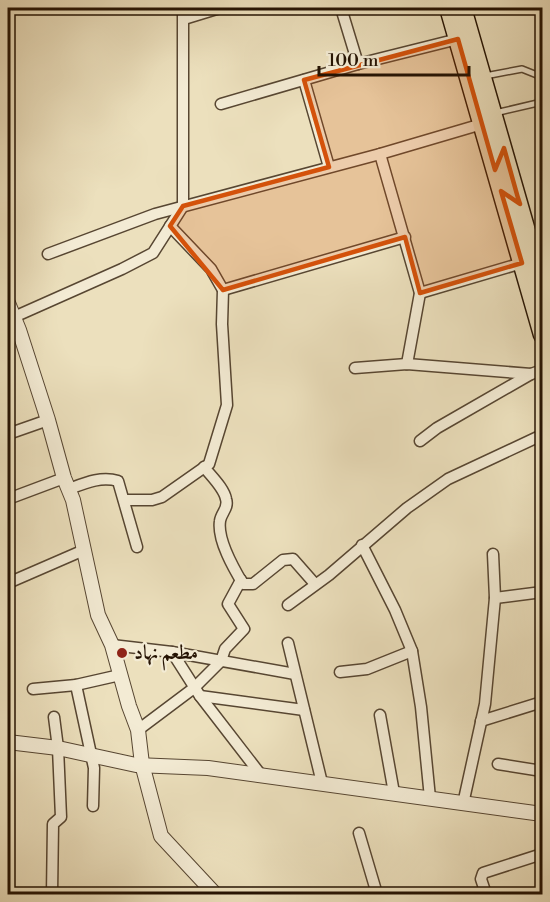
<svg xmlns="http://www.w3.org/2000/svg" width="550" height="902" font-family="'Libre Bodoni',Amiri,serif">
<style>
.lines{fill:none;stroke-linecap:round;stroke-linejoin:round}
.service-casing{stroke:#574632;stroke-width:8}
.minor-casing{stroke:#574632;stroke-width:13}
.tertiary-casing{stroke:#574632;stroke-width:16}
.primary-casing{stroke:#251303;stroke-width:19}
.service{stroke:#f3ebd4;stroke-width:5}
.minor{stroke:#f3ebd4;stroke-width:10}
.tertiary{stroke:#f3ebd4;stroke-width:14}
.primary{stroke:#ece0bd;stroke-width:16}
.marked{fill:#d4520b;fill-opacity:0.2;stroke:#d4520b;stroke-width:4.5;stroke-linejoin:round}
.poi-dot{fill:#8f2418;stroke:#f3ebd4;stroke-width:2}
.labels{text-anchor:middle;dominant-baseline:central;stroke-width:4.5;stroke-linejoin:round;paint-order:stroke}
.poi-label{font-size:20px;font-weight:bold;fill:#251303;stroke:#f3ebd4;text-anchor:start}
</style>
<rect width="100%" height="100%" fill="#ece0bd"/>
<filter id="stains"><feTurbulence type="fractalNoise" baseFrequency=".00333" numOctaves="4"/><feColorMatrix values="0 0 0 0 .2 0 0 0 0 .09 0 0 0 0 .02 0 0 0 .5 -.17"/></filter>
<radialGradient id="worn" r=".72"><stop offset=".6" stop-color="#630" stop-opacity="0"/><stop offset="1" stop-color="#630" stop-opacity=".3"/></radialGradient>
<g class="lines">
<g class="service-casing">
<g id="service">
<polyline points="485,76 522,69 542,77"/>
<polyline points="495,113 542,102"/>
</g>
</g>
<g class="minor-casing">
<g id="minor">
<polyline points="341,8 358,64"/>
<polyline points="184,19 220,8"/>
<polyline points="304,80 329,167"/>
<polyline points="221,104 358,64 458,39"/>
<polyline points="380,154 420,293 407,364"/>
<polyline points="48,254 155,214 380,154 482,124"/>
<polyline points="223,290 405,237"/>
<polyline points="420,293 522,263"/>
<polyline points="14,317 122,269 153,253 183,206 183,8"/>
<polyline points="355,368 407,364 531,374"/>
<polyline points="8,434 48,420"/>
<polyline points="420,441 437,428 531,374 542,370"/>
<path d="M 204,467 C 211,476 224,488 226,499 C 229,508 221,513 220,521 C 217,540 234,569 243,584 L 253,584 L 283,560 L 293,559 L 315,584"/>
<path d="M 69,489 C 85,483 101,476 118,481 L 137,547"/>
<polyline points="8,499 64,478"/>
<polyline points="124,500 152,500 162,497 209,464 227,405 222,324 223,290 211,269 170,226"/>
<polyline points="362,545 395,610 412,651 421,707 430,798"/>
<polyline points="8,583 84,550"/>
<polyline points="495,598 542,592"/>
<polyline points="288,605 329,575 407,508 448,479 542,435"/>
<polyline points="288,643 322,783"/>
<polyline points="112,645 172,652 295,674"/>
<polyline points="172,652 200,696 261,775"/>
<polyline points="340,672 367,669 412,651"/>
<polyline points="76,685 94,768 93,806"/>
<polyline points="33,689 76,685 120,675"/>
<polyline points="200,696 304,710"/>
<polyline points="380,715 394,793"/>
<polyline points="481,721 542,702"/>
<polyline points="138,730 194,688 221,661 225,649 244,629 228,604 241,580"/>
<polyline points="498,764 542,771"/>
<polyline points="463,804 485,704 495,598 493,554"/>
<polyline points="359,833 377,894"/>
<polyline points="52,894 53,824 61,817 58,748 54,717"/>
<polyline points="486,894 481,879 483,873 542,854"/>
</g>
</g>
<g class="tertiary-casing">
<g id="tertiary">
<polyline points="8,303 19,330 48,420 64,478 73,500 98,615 112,645 129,706 138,730 142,764 161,836 215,894"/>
<polyline points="8,742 58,748 136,765 208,768 542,814"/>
</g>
</g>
<g class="primary-casing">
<g id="primary">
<polyline points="448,8 542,335"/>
<polyline points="463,8 542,283"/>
</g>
</g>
<use href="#service" class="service"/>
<use href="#minor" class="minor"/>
<use href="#tertiary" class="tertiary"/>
<use href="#primary" class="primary"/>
</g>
<path class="marked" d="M 458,39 L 495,170 L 504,148 L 518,198 L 520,204 L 501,191 L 522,263 L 420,293 L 405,237 L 223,290 L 170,226 L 183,206 L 329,167 L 304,80 Z"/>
<circle class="poi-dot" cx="122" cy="653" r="6"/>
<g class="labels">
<g class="poi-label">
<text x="134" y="653">مطعم نهاد</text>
</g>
</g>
<rect width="550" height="902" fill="none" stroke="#ece0bd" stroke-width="30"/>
<rect x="9" y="9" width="532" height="884" fill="none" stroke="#251303" stroke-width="3"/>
<rect x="15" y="15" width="520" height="872" fill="none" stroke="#251303" stroke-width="1.5"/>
<path d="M319 66v9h150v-9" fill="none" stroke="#251303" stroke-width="3"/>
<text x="328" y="66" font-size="18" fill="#251303" stroke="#f3ebd4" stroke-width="4.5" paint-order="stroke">100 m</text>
<rect width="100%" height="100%" filter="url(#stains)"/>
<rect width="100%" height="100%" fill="url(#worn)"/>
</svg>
